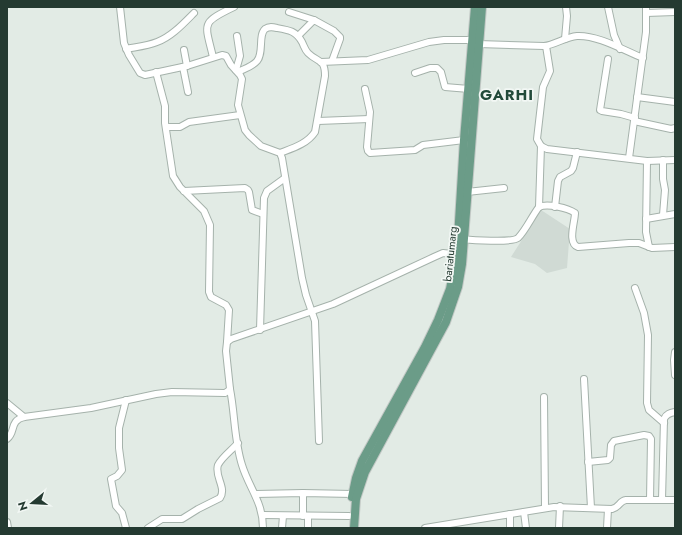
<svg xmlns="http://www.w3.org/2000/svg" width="682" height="535" font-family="Jost,sans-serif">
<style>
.built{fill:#d0dad4}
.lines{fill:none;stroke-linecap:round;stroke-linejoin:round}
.minor-casing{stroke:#a5b2ab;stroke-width:8}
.major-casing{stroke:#c2c8c5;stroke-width:10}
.minor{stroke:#fff;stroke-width:6}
.major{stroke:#6b9c88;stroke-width:8}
.labels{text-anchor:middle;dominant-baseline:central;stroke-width:3.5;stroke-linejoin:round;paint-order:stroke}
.street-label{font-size:11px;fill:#243a31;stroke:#f2f7f4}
.district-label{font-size:15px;font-weight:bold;letter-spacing:1px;fill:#224a3a;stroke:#f2f7f4}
</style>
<rect width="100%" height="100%" fill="#e2ebe5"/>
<polygon class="built" points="541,210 570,229 567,268 547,273 535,264 511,257"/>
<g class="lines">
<g class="minor-casing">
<g id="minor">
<polyline points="120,7 124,43 129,55 140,73 145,75 187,66 222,55 226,56 231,65 240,75 242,79 238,105 245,130 249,135 261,146 280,153 282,158 302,278 306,295 315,321 319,441"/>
<polyline points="608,7 614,35 620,49"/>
<polyline points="289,12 314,20"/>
<polyline points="646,13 675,12"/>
<polyline points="298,36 314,20 334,31 340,37 340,39 332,61"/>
<polyline points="565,39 567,16 566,7"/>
<path d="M 478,44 L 544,46 C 555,45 565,37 577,36 C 598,35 623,50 643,58"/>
<polyline points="546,46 550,71 543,87 537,139 541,146 547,149 647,161 675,160"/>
<path d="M 126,49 C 136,47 147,46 157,42 C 171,37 183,24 194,13"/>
<polyline points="184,50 187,66"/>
<path d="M 213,57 C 205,23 200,23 234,7"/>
<polyline points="608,59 600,110 602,111 621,114 635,118"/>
<polyline points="321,62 368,60 429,42 444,40 472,40"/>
<polyline points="183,67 188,92"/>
<polyline points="236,70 240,56 237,36"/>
<polyline points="156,72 165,106 165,123 173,176 180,187 204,211 210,225 209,292 211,297 226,305 229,310 227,342"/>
<path d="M 238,72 C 244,69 253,66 257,61 C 264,53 258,35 265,29 C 269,26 273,27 277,28 C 289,30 296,31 302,42 C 304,46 305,50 308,53 C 318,63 325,58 325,76 L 315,132 C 307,144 293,148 280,153"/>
<polyline points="415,73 430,68 437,68 441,72 445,87 469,89"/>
<polyline points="365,89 370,112 367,147 368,151 370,153 415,150 423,145 464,140"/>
<polyline points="637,97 675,102"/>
<polyline points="318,121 369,119"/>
<polyline points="634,121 671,129 675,128"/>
<polyline points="166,127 180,127 189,122 240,115"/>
<polyline points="629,158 646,32 646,7"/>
<polyline points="663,160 663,179 665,190 663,215"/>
<polyline points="647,161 646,232 649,247"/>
<polyline points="184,191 245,188 248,190 249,192 252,210 263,214"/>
<polyline points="467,192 504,188"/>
<polyline points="539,207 541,146"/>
<polyline points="555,207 558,181 560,177 571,171 573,168 577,152"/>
<polyline points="646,219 675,214"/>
<path d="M 460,239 C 471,240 512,243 518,238 C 526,230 532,216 539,207 C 547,203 568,208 575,213 C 575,222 567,243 578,247 L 629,243 L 639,243 L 652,248 L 675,247"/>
<polyline points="635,288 644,313 648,335 647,403 649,410 664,423"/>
<polyline points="260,330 264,198 267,191 285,178"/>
<polyline points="675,352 674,360 675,375"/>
<polyline points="584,379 591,508"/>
<path d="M 230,389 C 235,414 234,440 242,465 C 249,488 263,502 263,528"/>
<polyline points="544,397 545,508"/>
<polyline points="126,400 119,428 119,448 122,470 117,476 111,479 116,506 122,513 126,528"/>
<polyline points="7,403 24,417"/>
<path d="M 7,439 C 16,432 9,421 24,417 L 91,408 L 156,394 L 172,392 L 225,393 L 228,391 L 230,389 L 226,351 L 227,342 L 231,339 L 333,304 L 434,257 L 443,253 L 460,255"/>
<polyline points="588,462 608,460 610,458 611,445 614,441 644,435 649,436 651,439 650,500"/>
<polyline points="256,494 303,493 353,494"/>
<path d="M 662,500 L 664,419 C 666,414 670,413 675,412"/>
<polyline points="524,512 526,528"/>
<polyline points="263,515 349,516"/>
<polyline points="303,516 303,493"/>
<polyline points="7,522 8,528"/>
<path d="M 148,528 L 162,519 L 182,519 L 198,509 L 220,498 C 227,488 214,476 218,465 C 222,457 232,450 238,443"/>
<polyline points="282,528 283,516"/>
<polyline points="308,528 308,516"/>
<path d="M 425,528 L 554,507 L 612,509 C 620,507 619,501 626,500 L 675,500"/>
<polyline points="510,528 510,514"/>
<polyline points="559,528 560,506"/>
<polyline points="607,528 608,509"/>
</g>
</g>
<g class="major-casing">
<g id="major">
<polyline points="352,497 356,478 362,461 425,347 438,320 450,289 457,254 464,140 475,7"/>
<polyline points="354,528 356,499 365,472 446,322 458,287 462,264 482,7"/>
</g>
</g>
<use href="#minor" class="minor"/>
<use href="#major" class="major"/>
</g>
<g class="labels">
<g class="street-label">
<text transform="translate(450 254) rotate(-84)">bariatumarg</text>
</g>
<g class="district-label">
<text x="507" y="95">GARHI</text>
</g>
</g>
<rect width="682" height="535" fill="none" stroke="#243a31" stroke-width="16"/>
<g transform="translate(32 503) rotate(252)" stroke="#f2f7f4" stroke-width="3" paint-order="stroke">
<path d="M0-3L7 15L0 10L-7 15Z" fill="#243a31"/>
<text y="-6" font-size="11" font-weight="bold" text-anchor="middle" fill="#243a31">N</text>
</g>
</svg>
